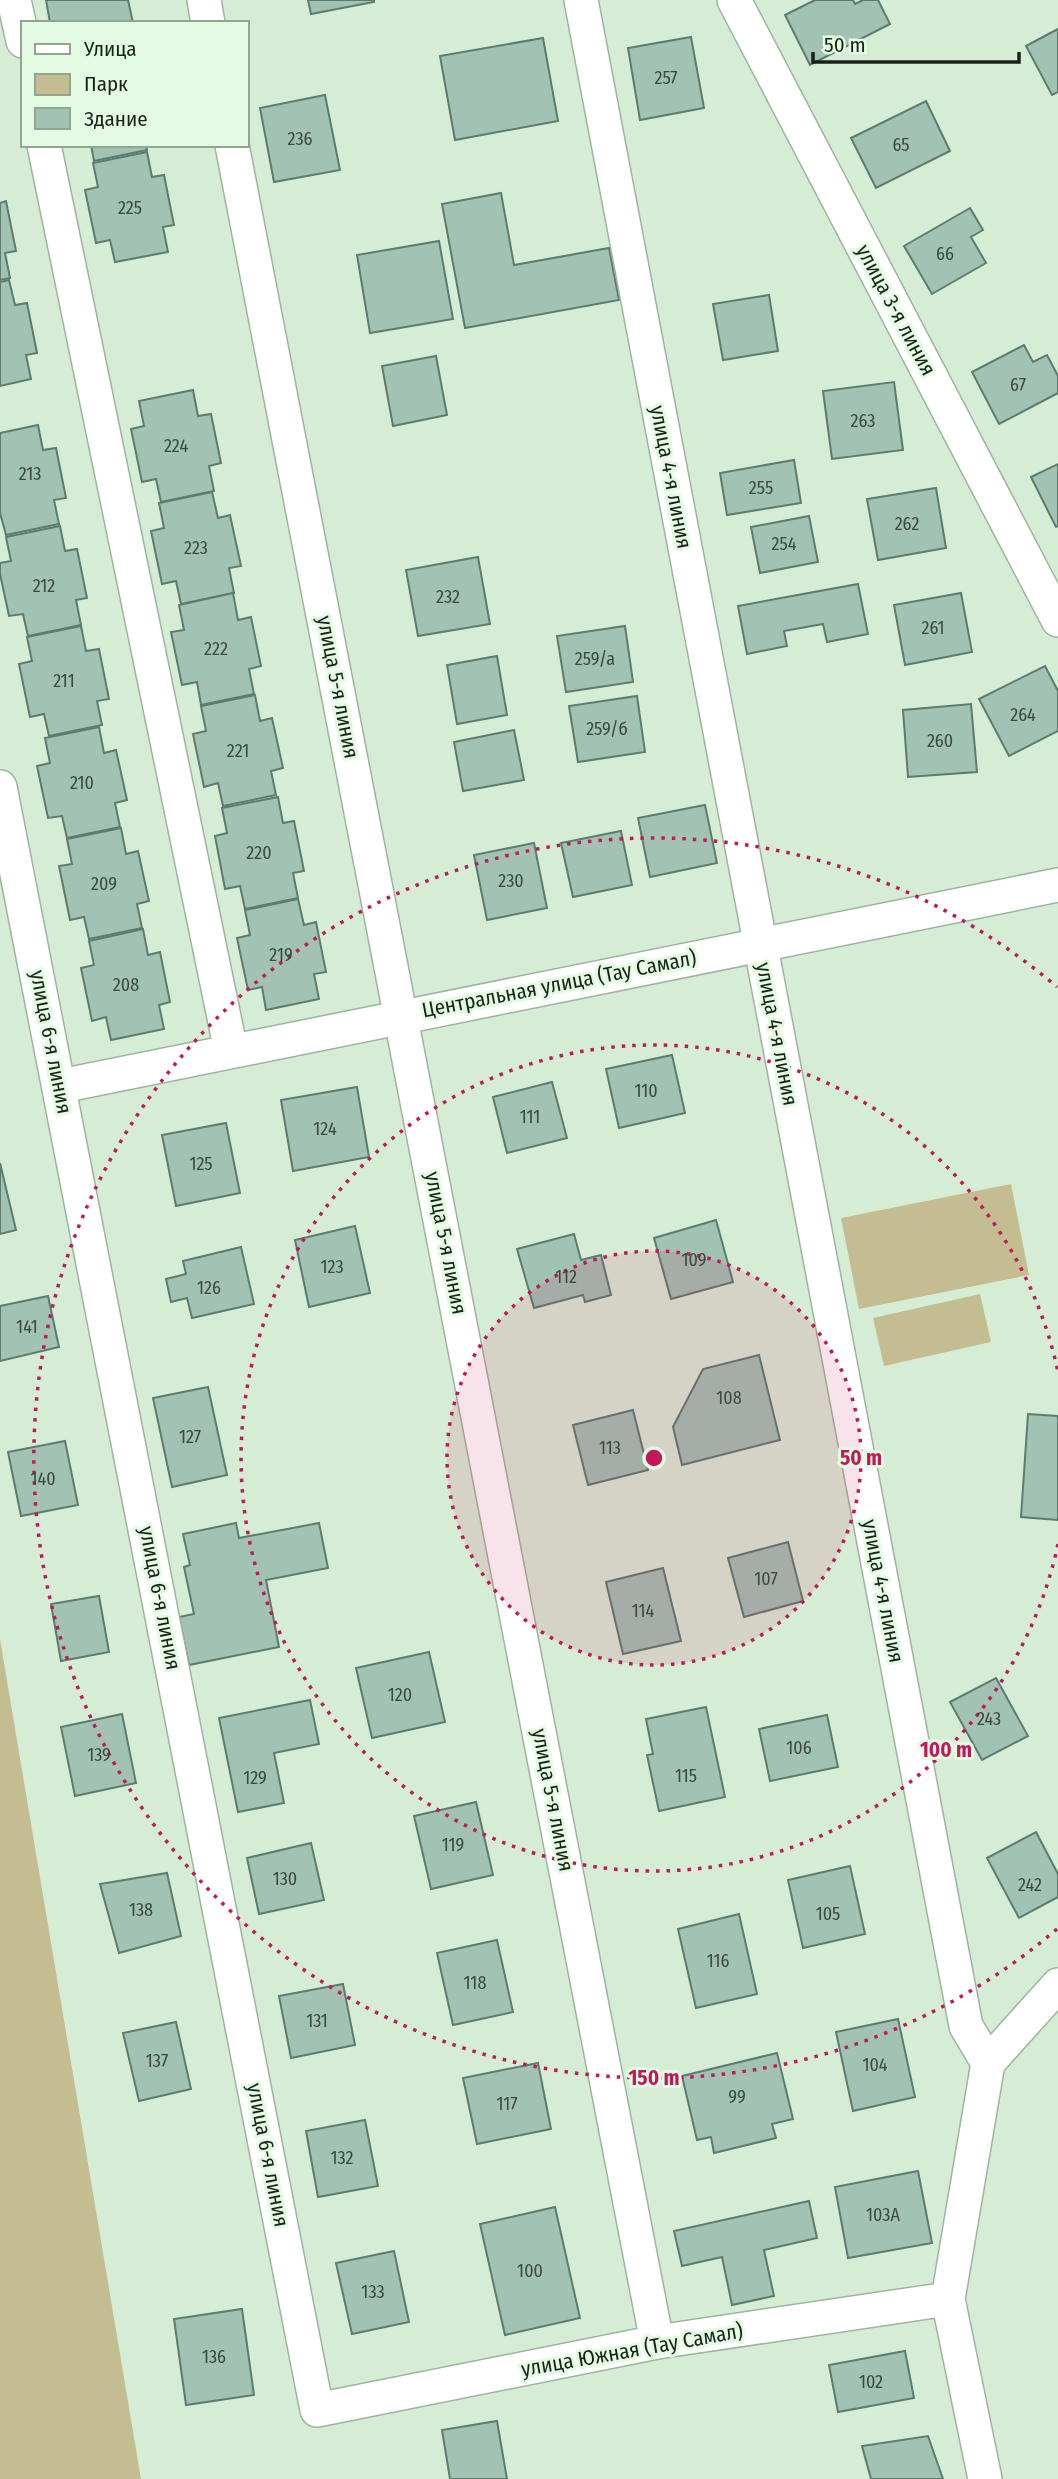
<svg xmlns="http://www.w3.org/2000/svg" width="1058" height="2479" font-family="'Fira Sans Condensed',sans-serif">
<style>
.green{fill:#c4bd92}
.building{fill:#a2c2b4;stroke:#5d7c6f;stroke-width:2}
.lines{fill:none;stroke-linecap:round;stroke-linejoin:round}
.minor-casing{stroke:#9eb49e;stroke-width:36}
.minor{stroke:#fff;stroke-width:33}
.ring{fill:none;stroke:#c2185b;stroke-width:3.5;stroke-dasharray:3.5 7}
.labels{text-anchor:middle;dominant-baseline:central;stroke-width:6;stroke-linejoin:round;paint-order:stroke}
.number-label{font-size:18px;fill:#3b4a40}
.street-label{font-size:21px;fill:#192219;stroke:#e3fbe3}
.centre{fill:#c2185b;stroke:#e3fbe3;stroke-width:3.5}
.ring-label{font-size:21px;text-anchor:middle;font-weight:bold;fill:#c2185b;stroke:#e3fbe3;stroke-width:6;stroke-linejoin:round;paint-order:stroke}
</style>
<rect width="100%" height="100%" fill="#d6edd5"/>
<g class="green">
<polygon points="1011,1184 1029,1275 859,1309 841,1218"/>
<polygon points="980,1294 991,1342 884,1366 873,1318"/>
<polygon points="0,1639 141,2479 0,2479"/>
</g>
<g class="building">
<polygon points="46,0 128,0 133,23 50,23"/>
<polygon points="308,0 374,0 374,2 311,14"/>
<polygon points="815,0 853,0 855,4 863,0 878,0 890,24 810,65 785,15"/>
<polygon points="1058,29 1058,92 1052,95 1026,46"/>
<polygon points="691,37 704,108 640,120 628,48"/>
<polygon points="543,38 558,121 455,140 440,56"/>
<polygon points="325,95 340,170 274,182 260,108"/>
<polygon points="926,101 950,151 876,188 851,138"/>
<polygon points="91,145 146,145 147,150 94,161"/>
<polygon points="147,152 152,177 164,175 174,225 163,227 168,252 115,262 110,240 96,243 85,190 98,187 93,163"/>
<polygon points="501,193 514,265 609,248 619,300 465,328 442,204"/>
<polygon points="6,201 16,251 5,253 10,278 0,280 0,203"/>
<polygon points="970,208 983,230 971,237 986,263 932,294 904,246"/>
<polygon points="439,241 453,319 370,333 357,255"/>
<polygon points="9,280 15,305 27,303 37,353 26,355 31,379 0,386 0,282"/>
<polygon points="769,295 778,351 723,360 713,304"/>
<polygon points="1024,345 1033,362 1047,355 1058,376 1058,393 999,424 972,372"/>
<polygon points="436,356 447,415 393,426 382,366"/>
<polygon points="894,382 903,450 832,459 823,391"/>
<polygon points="193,390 198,416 211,414 221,463 209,466 214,491 161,502 156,479 142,482 131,429 144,426 139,401"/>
<polygon points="38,425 43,450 56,448 66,498 54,500 59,524 6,535 0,513 0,433"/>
<polygon points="794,460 801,503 727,515 720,473"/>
<polygon points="1058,464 1058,526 1056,527 1031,477"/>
<polygon points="936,488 946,548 878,560 867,499"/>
<polygon points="212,492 218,518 230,515 241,566 229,568 234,593 181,604 176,581 162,584 151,531 164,528 159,503"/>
<polygon points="809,516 818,562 760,573 751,527"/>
<polygon points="60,526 65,551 77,549 87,598 76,600 81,625 28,636 23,614 9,616 0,574 0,563 11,561 6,537"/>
<polygon points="478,557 490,624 418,636 406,570"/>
<polygon points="858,584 868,634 827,642 823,624 784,631 787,646 747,654 738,606"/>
<polygon points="233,593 238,620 251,617 261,666 249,669 254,694 201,705 197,682 182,685 171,632 184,630 179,605"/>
<polygon points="961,593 972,652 905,665 894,605"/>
<polygon points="81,626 86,651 99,649 109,699 97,701 102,725 49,736 44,714 30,717 19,664 32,661 27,637"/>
<polygon points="625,626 633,682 566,692 557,636"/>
<polygon points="497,656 507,715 457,724 447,665"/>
<polygon points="1045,666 1058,691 1058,731 1009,756 979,699"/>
<polygon points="255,695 260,721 272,718 283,768 271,771 276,795 223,806 218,783 204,787 193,734 206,731 201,706"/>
<polygon points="637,696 645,752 578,762 569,706"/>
<polygon points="971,704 977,772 908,777 903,710"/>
<polygon points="99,727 104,753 116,750 127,800 115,803 120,827 67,838 62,816 48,818 37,766 50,763 45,738"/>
<polygon points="514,730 524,780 463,791 454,742"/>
<polygon points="278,797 283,823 294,821 304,871 293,873 298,898 245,909 240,886 225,889 215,836 227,833 222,808"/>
<polygon points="705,805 717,863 650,877 638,818"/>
<polygon points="121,828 126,854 138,851 149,901 137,904 142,928 89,939 84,917 70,920 59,866 72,864 67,839"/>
<polygon points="621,831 632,885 573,897 561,843"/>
<polygon points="534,843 547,908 487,920 474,855"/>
<polygon points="298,899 304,925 316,922 326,972 314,974 319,999 266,1010 262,987 248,990 237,938 250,935 245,910"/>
<polygon points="143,929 148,955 160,952 170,1002 159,1005 164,1029 111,1040 106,1017 92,1021 81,968 94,965 89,941"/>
<polygon points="672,1055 685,1113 619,1128 606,1069"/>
<polygon points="552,1082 567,1138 507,1153 493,1097"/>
<polygon points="357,1087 369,1157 293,1171 281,1100"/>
<polygon points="226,1123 240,1193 176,1206 162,1135"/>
<polygon points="0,1163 16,1230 0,1234"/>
<polygon points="716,1220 733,1282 671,1299 654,1238"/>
<polygon points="355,1226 370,1293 309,1307 295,1240"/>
<polygon points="574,1234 581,1260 601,1255 611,1295 585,1302 583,1295 534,1308 517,1249"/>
<polygon points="241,1247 254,1304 192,1318 187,1298 171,1302 166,1279 186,1274 183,1261"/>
<polygon points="48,1296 59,1347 0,1361 0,1306"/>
<polygon points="759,1355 780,1440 682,1465 673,1427 703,1369"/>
<polygon points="208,1387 227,1475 172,1487 153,1398"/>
<polygon points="633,1410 648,1470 588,1485 573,1425"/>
<polygon points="1028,1414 1058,1416 1058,1520 1021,1517"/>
<polygon points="65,1441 78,1505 21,1516 8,1452"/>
<polygon points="236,1523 239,1538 319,1523 328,1568 266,1580 279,1647 189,1665 179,1617 194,1614 184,1567 190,1565 183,1534"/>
<polygon points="788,1542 803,1601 744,1617 728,1558"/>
<polygon points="663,1568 681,1641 623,1654 606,1582"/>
<polygon points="99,1596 109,1652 61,1661 51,1604"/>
<polygon points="429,1652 445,1722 372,1738 356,1668"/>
<polygon points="996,1678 1028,1736 982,1760 950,1702"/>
<polygon points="310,1700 319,1744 274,1753 284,1803 238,1812 219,1718"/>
<polygon points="706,1707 725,1797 659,1811 647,1755 653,1754 646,1719"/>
<polygon points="122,1714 136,1783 75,1796 61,1727"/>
<polygon points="827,1715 838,1767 770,1781 759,1729"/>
<polygon points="476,1802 493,1875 431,1889 414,1816"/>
<polygon points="1036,1832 1058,1874 1058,1897 1019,1918 987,1858"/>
<polygon points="311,1843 324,1900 259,1914 247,1858"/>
<polygon points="850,1866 865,1934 803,1948 788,1880"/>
<polygon points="167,1873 181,1936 119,1953 100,1884"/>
<polygon points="739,1914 757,1994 696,2008 678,1929"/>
<polygon points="497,1940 513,2012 453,2025 437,1953"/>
<polygon points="343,1984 355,2045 291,2058 279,1996"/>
<polygon points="898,2019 915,2097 853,2111 836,2032"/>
<polygon points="176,2022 191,2089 139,2101 123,2033"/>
<polygon points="777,2053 793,2119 772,2124 776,2138 714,2153 711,2137 697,2140 682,2076"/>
<polygon points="538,2063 551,2129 477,2144 463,2078"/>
<polygon points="365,2120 378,2186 318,2197 306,2131"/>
<polygon points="918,2171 932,2243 848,2258 835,2187"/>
<polygon points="809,2201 817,2238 764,2250 774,2296 732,2305 722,2257 682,2266 674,2231"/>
<polygon points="555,2207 580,2318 505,2335 480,2224"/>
<polygon points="394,2251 409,2322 352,2334 336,2263"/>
<polygon points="242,2309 254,2395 186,2405 174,2319"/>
<polygon points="905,2351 914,2398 838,2412 829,2365"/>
<polygon points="497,2421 507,2479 450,2479 442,2430"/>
<polygon points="928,2436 943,2479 871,2479 862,2446"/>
</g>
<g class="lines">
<g class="minor-casing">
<g id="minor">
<polyline points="14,0 23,41"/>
<polyline points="204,0 208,23"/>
<polyline points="581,0 966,2026 988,2063"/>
<polyline points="734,0 1058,620"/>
<polyline points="44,145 231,1051"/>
<polyline points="232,145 657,2342"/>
<polyline points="0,787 317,2410 657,2342 948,2299"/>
<polyline points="61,1086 1058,885"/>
<polyline points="985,2479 948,2299 988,2063 1058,1985"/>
</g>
</g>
<use href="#minor" class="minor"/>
</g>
<circle cx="654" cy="1458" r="207" fill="#c2185b" fill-opacity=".12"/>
<g class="ring">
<circle cx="654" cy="1458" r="207"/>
<path d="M1058 1544A413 413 0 1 1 1058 1372"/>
<path d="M1057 1929A620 620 0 1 1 1057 987"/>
</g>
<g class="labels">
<g class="number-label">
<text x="666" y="78">257</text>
<text x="300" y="139">236</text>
<text x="901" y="145">65</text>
<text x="130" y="208">225</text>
<text x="945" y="254">66</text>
<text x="1018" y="385">67</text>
<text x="863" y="421">263</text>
<text x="176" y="446">224</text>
<text x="30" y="474">213</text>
<text x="761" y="488">255</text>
<text x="907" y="524">262</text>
<text x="784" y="544">254</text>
<text x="196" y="548">223</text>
<text x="44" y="586">212</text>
<text x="448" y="597">232</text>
<text x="933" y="628">261</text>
<text x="216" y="649">222</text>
<text x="595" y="659">259/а</text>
<text x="64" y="681">211</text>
<text x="1023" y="715">264</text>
<text x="607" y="729">259/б</text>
<text x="940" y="741">260</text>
<text x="238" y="751">221</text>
<text x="82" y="783">210</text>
<text x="259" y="853">220</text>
<text x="511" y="881">230</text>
<text x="104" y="884">209</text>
<text x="281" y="955">219</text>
<text x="126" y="985">208</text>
<text x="646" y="1091">110</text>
<text x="530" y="1117">111</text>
<text x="325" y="1129">124</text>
<text x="201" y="1164">125</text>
<text x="694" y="1260">109</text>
<text x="332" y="1267">123</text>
<text x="566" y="1277">112</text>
<text x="209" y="1288">126</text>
<text x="27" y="1327">141</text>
<text x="729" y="1398">108</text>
<text x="190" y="1437">127</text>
<text x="610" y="1448">113</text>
<text x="43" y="1479">140</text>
<text x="766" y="1579">107</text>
<text x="643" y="1611">114</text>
<text x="400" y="1695">120</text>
<text x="989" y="1719">243</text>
<text x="799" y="1748">106</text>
<text x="99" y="1755">139</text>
<text x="686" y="1776">115</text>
<text x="255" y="1778">129</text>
<text x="453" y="1845">119</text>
<text x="285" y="1879">130</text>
<text x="1030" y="1885">242</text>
<text x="141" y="1910">138</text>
<text x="828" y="1914">105</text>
<text x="718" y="1961">116</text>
<text x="475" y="1983">118</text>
<text x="317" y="2021">131</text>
<text x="157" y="2061">137</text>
<text x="875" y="2065">104</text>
<text x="737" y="2097">99</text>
<text x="507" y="2104">117</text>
<text x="342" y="2158">132</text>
<text x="883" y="2215">103А</text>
<text x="530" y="2271">100</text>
<text x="373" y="2292">133</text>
<text x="214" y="2357">136</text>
<text x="871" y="2382">102</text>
</g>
<g class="street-label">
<text transform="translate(896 310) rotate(62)">улица 3-я линия</text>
<text transform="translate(671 477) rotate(79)">улица 4-я линия</text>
<text transform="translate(338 687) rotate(79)">улица 5-я линия</text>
<text transform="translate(559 984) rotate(-11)">Центральная улица (Тау Самал)</text>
<text transform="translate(777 1034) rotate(79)">улица 4-я линия</text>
<text transform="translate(51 1042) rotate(79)">улица 6-я линия</text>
<text transform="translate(446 1243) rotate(79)">улица 5-я линия</text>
<text transform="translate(883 1591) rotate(79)">улица 4-я линия</text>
<text transform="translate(160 1598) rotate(79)">улица 6-я линия</text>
<text transform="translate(553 1800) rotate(79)">улица 5-я линия</text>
<text transform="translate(268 2155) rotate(79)">улица 6-я линия</text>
<text transform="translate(632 2350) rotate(-10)">улица Южная (Тау Самал)</text>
</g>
</g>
<circle cx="654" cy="1458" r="10" class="centre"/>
<g class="ring-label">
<text x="861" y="1465">50 m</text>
<text x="946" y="1757">100 m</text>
<text x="654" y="2085">150 m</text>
</g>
<rect x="21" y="21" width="228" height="126" fill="#e3fbe3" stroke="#92a492" stroke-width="2"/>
<rect x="35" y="44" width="35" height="10" fill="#ffffff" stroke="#92a492" stroke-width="2"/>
<text x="84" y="56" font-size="21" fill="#192219">Улица</text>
<rect x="35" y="74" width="35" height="21" fill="#c4bd92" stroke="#92a492" stroke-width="2"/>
<text x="84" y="91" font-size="21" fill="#192219">Парк</text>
<rect x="35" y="108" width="35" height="21" fill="#a2c2b4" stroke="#92a492" stroke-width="2"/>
<text x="84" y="126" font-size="21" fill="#192219">Здание</text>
<path d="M813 52v10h206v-10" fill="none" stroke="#192219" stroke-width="3.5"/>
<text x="824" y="52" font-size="21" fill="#192219" stroke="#e3fbe3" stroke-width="5" paint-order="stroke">50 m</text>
</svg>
